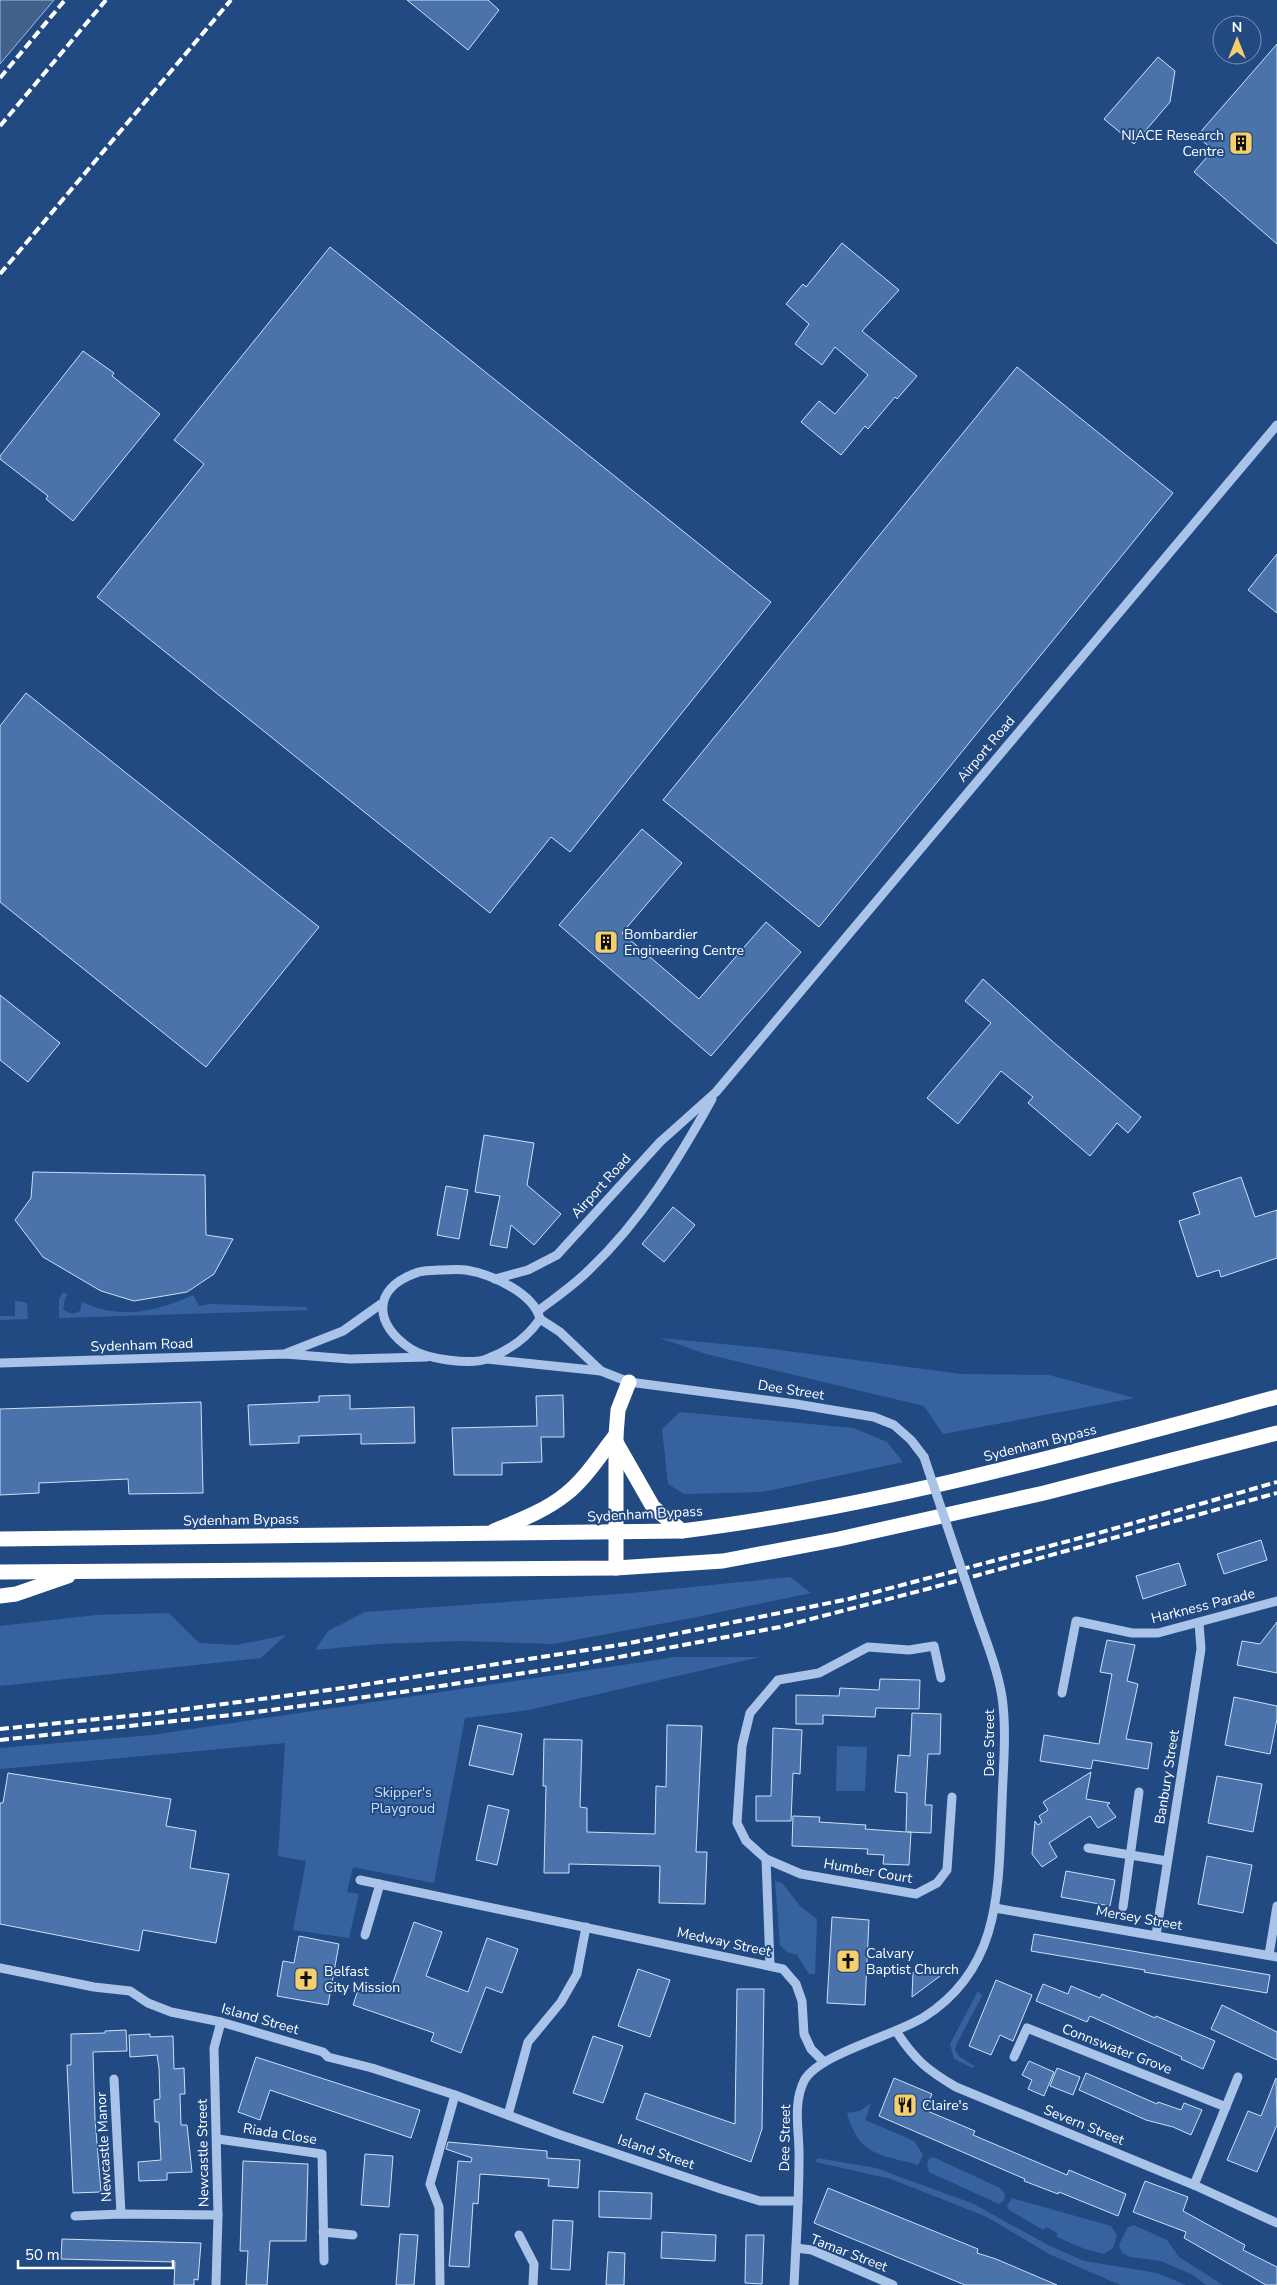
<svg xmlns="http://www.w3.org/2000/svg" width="1277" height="2285" font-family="'Nunito Sans',sans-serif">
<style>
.green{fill:#3663a0}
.water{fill:#43618a;stroke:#9dbfe9}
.building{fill:#4a73ab;stroke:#cddff6}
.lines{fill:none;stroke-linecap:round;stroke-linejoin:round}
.minor{stroke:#a9c4e8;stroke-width:9}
.highway{stroke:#fff;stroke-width:15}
.rail{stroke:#fff;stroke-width:4;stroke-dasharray:9 4;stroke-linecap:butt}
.minor-bridge{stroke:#a9c4e8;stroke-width:9}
.labels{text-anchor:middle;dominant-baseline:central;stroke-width:4;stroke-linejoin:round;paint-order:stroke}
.poi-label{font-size:14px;fill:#fff;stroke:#224a82;text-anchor:start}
.street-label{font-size:14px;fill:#fff;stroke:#224a82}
.park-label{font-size:14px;fill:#cddff6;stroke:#224a82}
</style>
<rect width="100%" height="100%" fill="#224a82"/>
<g class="green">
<path d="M 63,1292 L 68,1295 L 65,1298 L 63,1310 L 72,1314 L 80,1311 L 82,1302 C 120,1320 156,1312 193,1295 L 199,1306 L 209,1304 L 306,1307 L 308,1310 L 59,1318 L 59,1300 Z"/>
<polygon points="15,1301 24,1302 27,1304 28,1319 0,1320 0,1316 15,1316"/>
<polygon points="660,1338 764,1348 961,1374 1049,1375 1135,1398 943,1434 924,1406 706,1354"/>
<polygon points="680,1412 853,1428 887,1442 903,1462 762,1492 684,1494 668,1484 662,1429"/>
<polygon points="790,1577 811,1593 692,1618 553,1644 460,1641 378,1644 315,1650 328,1631 365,1612 632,1593"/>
<polygon points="169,1613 199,1643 236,1645 286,1635 261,1658 0,1686 0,1626 96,1615"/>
<polygon points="676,1657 760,1657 529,1710 465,1718 434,1883 353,1867 347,1892 359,1894 349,1938 293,1930 306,1861 278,1856 285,1743 0,1769 0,1748 152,1735"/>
<polygon points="837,1746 867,1747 865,1791 836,1791"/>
<polygon points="775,1881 782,1883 800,1906 817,1919 815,1974 809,1974 797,1955 787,1952 780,1945"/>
<polygon points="978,1991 982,1996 957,2043 955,2050 960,2057 974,2066 973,2068 954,2059 950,2044"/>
<path d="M 871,2103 L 865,2120 L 914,2141 L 923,2155 L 918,2165 C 879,2154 859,2156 847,2113 L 860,2111 Z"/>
<polygon points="933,2157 1000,2188 1005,2194 1004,2200 999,2204 929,2172 927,2165 929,2159"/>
<polygon points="817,2158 876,2168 974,2204 1048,2245 1084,2261 1157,2273 1186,2285 1120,2285 1049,2254 987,2217 891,2179 816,2162"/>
<polygon points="1012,2198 1111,2226 1117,2235 1113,2248 1104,2254 1085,2249 1057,2237 1057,2233 1046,2227 1043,2230 1009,2210 1007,2206"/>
<polygon points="1134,2225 1167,2240 1179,2257 1223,2285 1206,2285 1193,2275 1161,2261 1130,2257 1122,2253 1119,2245 1128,2227"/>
</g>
<polygon class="water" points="0,0 54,0 0,64"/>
<g class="building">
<polygon points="407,0 488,0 499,10 468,50"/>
<polygon points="1277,44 1277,244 1194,172 1213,150 1197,136"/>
<polygon points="1158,57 1175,71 1170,102 1134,144 1104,119"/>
<polygon points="842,243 899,290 862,331 917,376 897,399 895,397 868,429 865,426 841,455 801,422 819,401 835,414 868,375 835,347 822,365 795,344 809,324 786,304 803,284 806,287"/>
<polygon points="330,247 771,602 570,852 551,837 490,913 97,597 204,464 174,440"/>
<polygon points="83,351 114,373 112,376 160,414 73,521 46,499 48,496 0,459 0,456"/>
<polygon points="1017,367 1173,493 819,927 663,800"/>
<polygon points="1277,554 1277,613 1248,590"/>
<polygon points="26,693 319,927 206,1067 0,902 0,726"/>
<polygon points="642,829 682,863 622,933 699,999 766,922 801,952 711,1056 559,925"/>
<polygon points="983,979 1052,1041 1141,1117 1128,1133 1117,1123 1090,1156 1028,1103 1033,1097 1001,1071 958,1124 927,1098 991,1023 965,1001"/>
<polygon points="0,995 60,1043 28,1082 0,1060"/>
<polygon points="484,1135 534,1143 527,1185 561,1214 534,1245 511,1225 507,1248 490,1245 500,1196 475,1192"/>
<polygon points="33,1172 205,1175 206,1235 233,1239 214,1274 187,1292 134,1301 101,1291 43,1257 15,1220 31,1198"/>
<polygon points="1241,1177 1255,1217 1277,1210 1277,1258 1221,1277 1219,1270 1197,1277 1179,1221 1200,1214 1193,1193"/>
<polygon points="446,1186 468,1190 459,1239 437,1235"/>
<polygon points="673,1207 695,1225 664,1262 642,1244"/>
<polygon points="350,1395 350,1409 414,1407 415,1443 361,1444 361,1434 299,1436 299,1443 250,1445 248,1405 319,1402 319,1396"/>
<polygon points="563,1395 564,1437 541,1437 542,1462 502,1463 502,1475 454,1475 452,1428 537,1426 536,1396"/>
<polygon points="201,1402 203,1493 129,1494 128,1479 39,1483 39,1493 0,1495 0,1409"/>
<polygon points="1261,1540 1267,1560 1224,1574 1217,1554"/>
<polygon points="1179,1563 1186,1585 1143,1599 1136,1576"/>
<polygon points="1277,1622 1277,1673 1237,1665 1242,1641 1260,1644"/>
<polygon points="1107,1640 1135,1645 1127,1681 1138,1684 1126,1739 1152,1743 1148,1769 1093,1760 1091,1769 1040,1761 1044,1735 1099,1744 1112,1674 1100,1672"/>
<polygon points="880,1679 920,1680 919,1709 876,1708 875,1717 823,1715 823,1724 796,1724 796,1695 839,1696 840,1688 879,1690"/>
<polygon points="1234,1697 1277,1706 1277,1719 1270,1754 1225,1745"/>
<polygon points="912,1713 941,1714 940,1754 928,1754 925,1805 932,1805 931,1833 907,1832 911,1832 909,1865 883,1864 884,1855 867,1854 868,1849 792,1846 793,1816 820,1817 819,1822 866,1825 865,1829 906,1832 907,1793 895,1792 898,1755 910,1756"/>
<polygon points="478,1725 522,1734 513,1775 469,1765"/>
<polygon points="667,1725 702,1726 696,1852 707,1852 705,1904 659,1903 660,1866 569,1864 569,1873 544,1873 546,1786 543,1786 544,1739 582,1740 580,1807 587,1808 587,1832 655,1834 656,1786 666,1787"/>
<polygon points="773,1728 802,1730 800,1774 793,1773 791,1821 756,1821 756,1796 771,1796"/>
<polygon points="1091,1772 1086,1799 1110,1803 1107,1805 1116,1817 1098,1828 1090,1816 1049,1843 1057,1857 1042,1867 1032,1854 1035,1821 1038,1825 1042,1822 1039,1816 1048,1810 1043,1802"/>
<polygon points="8,1773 171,1799 166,1826 196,1831 190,1868 229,1874 216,1943 143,1930 139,1951 0,1924 0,1803 3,1803"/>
<polygon points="1217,1776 1262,1784 1253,1832 1208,1823"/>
<polygon points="488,1805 509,1810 497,1865 476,1860"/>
<polygon points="1207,1856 1252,1865 1243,1913 1198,1904"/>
<polygon points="1066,1871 1115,1880 1110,1906 1061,1897"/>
<polygon points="832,1917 869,1920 865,2005 827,2003"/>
<polygon points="414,1922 442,1932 426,1976 468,1992 487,1938 518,1949 502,1993 486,1987 461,2053 431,2041 434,2033 353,2005 361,1981 390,1991"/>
<polygon points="1034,1934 1270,1975 1267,1993 1144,1972 1145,1970 1031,1951"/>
<polygon points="299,1936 339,1944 328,2005 277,1996 283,1961 294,1963"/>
<polygon points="638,1969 670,1980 650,2037 618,2026"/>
<polygon points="913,1972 944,1973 912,1997"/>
<polygon points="996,1980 1032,1995 1013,2041 1000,2035 991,2055 969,2046"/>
<polygon points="1043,1984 1068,1994 1071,1986 1100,1998 1102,1994 1155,2018 1156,2016 1215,2041 1203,2069 1181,2059 1182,2057 1090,2016 1087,2022 1036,2001"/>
<polygon points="737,1989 764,1989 762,2129 751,2162 636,2119 645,2093 735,2124"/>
<polygon points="1222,2005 1277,2032 1277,2060 1211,2029"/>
<polygon points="126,2030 127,2051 93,2052 95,2119 101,2192 73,2193 67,2065 71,2065 71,2034 105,2033 105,2031"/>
<polygon points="150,2034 150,2037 173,2036 174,2069 184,2068 185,2094 180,2094 181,2125 187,2125 192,2172 167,2173 167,2180 139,2181 138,2162 161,2160 159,2122 155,2122 154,2100 160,2099 159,2068 157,2055 130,2057 129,2035"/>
<polygon points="593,2036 623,2046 603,2103 573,2093"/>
<polygon points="256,2057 420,2110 411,2138 270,2090 260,2120 238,2112"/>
<polygon points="1029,2061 1054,2072 1044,2096 1028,2089 1032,2080 1022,2075"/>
<polygon points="1057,2068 1080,2077 1073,2095 1050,2086"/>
<polygon points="1086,2073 1157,2104 1158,2102 1181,2110 1184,2103 1202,2110 1191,2135 1173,2127 1146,2120 1079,2090"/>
<polygon points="894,2078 932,2094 925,2110 975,2131 973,2135 1067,2175 1069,2170 1126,2194 1118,2216 1059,2192 1058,2194 1024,2181 1025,2179 879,2116"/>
<polygon points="1276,2078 1277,2125 1257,2172 1227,2160 1248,2111 1261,2116"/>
<polygon points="448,2142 547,2151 547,2158 580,2160 578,2188 548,2186 549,2179 480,2174 478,2204 473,2203 469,2267 449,2266 458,2161 471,2162 472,2158 446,2149"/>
<polygon points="365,2154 393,2156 389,2207 361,2205"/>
<polygon points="243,2161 308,2164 306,2241 270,2241 267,2285 246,2285 248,2251 240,2251"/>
<polygon points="1145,2181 1188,2197 1183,2211 1245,2245 1243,2250 1277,2267 1277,2285 1266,2285 1184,2238 1186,2232 1133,2212"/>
<polygon points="828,2188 978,2249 977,2253 996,2259 1057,2285 965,2285 814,2223"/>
<polygon points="599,2191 652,2193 651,2219 599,2217"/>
<polygon points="553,2220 573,2221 570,2270 551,2269"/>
<polygon points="662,2232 716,2235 715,2261 661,2258"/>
<polygon points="400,2234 418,2235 414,2285 396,2285"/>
<polygon points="746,2235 764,2235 762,2284 745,2283"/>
<polygon points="62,2239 201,2243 198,2280 194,2279 194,2285 174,2285 175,2262 61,2259"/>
<polygon points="608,2252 625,2253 624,2285 606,2285"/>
</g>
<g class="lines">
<g class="minor">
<path d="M 439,1270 C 448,1270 457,1269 466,1270 C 491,1274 534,1293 540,1319 C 527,1338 510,1350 489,1358 C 472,1366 427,1359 411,1349 C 374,1325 371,1289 416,1273 C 423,1270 432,1271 439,1270 Z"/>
<polyline points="495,1279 528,1270 557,1255 660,1142 716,1092 1277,425"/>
<path d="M 538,1311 C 555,1298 574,1285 589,1270 C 641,1221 678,1160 712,1099"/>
<polyline points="540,1319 560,1332 601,1371"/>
<polyline points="287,1353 343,1331 381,1304"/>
<polyline points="487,1359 601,1371 629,1382 796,1404 874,1417 894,1425 911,1440 924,1457"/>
<polyline points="0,1363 285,1354 350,1359 427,1357"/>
<polyline points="941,1678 934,1646 909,1650 868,1647 819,1673 778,1680 750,1713 742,1746 737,1823 746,1841 766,1859 801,1874 916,1894 937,1883 947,1870 952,1797"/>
<polyline points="1062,1693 1076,1621 1132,1633 1158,1633 1277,1601"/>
<polyline points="1088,1848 1167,1861"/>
<polyline points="766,1859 770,1965"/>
<polyline points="360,1880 783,1969 796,1984 802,2001 804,2034 811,2049 824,2062"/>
<polyline points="1123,1907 1139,1792"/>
<polyline points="995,1908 1277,1957"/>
<polyline points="365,1935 380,1884"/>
<polyline points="1156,1935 1201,1649 1199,1623"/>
<polyline points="1269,1955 1277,1906"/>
<polyline points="0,1968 94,1987 130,1991 148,2003 171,2012 221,2022 323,2052 328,2057 372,2068 455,2095 558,2134 721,2189 760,2201 798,2201"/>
<path d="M 896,2031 C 915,2060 927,2070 956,2087 L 1194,2185 L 1277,2223"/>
<polyline points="1014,2057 1027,2028 1226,2107"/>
<polyline points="114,2079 121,2214"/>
<polyline points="508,2115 528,2042 561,2002 577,1974 586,1927"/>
<polyline points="218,2139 322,2154 324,2261"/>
<polyline points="1194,2185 1238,2077"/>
<polyline points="75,2216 121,2214 218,2215"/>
<polyline points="323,2232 353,2235"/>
<polyline points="519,2235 534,2264 533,2285"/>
<polyline points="796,2248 812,2250 893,2285"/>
<polyline points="216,2285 218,2215 214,2048 221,2022"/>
<polyline points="440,2285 439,2207 430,2184 455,2095"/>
<path d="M 794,2285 C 796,2243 799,2201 799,2159 C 800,2134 792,2105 804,2081 C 818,2054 896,2035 924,2017 C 1003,1967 998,1886 1002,1803 C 1003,1767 1007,1732 1002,1697 C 997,1666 984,1636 974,1606"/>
</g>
<g class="highway">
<polyline points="617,1444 653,1507 682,1531"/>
<path d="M 494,1531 C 518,1521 545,1511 566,1494 C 586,1478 600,1455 616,1435"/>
<path d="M 0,1539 L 682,1531 C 884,1506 1081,1450 1277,1397"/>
<polyline points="616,1568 616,1435 618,1410 629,1382"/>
<polyline points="0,1572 616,1568 723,1561 839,1539 1044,1493 1277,1433"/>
<polyline points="0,1596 16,1594 68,1576"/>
</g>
<g class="rail">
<polyline points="0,78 65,0"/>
<polyline points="0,126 106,0"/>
<polyline points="0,274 231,0"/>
<polyline points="0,1729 157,1713 343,1688 625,1644 849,1599 1095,1534 1277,1482"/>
<polyline points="0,1740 249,1713 402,1692 576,1665 780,1627 931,1588 1277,1493"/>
</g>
<polyline class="minor-bridge" points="924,1457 974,1606"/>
</g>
<defs>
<g id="building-square" transform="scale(1.25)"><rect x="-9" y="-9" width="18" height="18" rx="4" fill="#f4cf6b" stroke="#224a82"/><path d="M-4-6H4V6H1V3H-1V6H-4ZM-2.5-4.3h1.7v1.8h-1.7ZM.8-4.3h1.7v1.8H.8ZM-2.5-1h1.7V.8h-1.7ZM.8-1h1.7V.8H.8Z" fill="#111"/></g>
<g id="church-square" transform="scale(1.25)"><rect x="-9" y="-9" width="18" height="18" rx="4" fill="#f4cf6b" stroke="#224a82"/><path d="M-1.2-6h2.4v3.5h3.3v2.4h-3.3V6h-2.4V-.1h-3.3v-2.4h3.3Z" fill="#111"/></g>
<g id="restaurant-square" transform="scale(1.25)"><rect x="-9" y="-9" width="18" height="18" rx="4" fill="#f4cf6b" stroke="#224a82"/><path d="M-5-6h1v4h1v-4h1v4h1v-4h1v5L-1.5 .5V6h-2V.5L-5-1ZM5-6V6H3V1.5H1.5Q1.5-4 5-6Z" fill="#111"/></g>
</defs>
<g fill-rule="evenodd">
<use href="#building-square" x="1241" y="143"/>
<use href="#building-square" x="606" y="942"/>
<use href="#church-square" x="848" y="1961"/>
<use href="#church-square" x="306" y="1979"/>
<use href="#restaurant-square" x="905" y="2105"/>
</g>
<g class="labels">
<g class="poi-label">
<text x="1224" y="135" text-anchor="end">NIACE Research<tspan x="1224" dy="16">Centre</tspan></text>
<text x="624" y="934">Bombardier<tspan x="624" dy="16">Engineering Centre</tspan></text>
<text x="866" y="1953">Calvary<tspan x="866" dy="16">Baptist Church</tspan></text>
<text x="324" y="1971">Belfast<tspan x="324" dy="16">City Mission</tspan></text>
<text x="922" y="2105">Claire's</text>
</g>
<g class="street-label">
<text transform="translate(986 749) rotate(-50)">Airport Road</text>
<text transform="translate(601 1186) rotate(-48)">Airport Road</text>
<text transform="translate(142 1345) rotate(-2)">Sydenham Road</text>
<text transform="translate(791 1390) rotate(9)">Dee Street</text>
<text transform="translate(1040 1443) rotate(-14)">Sydenham Bypass</text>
<text transform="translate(645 1514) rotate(-3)">Sydenham Bypass</text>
<text transform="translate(241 1520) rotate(-1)">Sydenham Bypass</text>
<text transform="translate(1203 1606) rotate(-14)">Harkness Parade</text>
<text transform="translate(989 1743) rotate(-90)">Dee Street</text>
<text transform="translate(1167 1777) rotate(-81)">Banbury Street</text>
<text transform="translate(868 1871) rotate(10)">Humber Court</text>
<text transform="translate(1139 1918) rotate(10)">Mersey Street</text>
<text transform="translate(724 1942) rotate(12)">Medway Street</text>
<text transform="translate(260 2019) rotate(16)">Island Street</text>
<text transform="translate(1117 2049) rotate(21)">Connswater Grove</text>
<text transform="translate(1084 2125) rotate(22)">Severn Street</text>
<text transform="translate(280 2134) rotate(9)">Riada Close</text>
<text transform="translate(785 2138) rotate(-89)">Dee Street</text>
<text transform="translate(104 2147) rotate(-93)">Newcastle Manor</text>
<text transform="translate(656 2152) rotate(19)">Island Street</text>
<text transform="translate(203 2153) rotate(-91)">Newcastle Street</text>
<text transform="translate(849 2253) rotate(21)">Tamar Street</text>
</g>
<g class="park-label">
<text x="403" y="1792">Skipper's<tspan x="403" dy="16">Playgroud</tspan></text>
</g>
</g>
<g transform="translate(1237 40)"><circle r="24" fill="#224a82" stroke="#7a92b4"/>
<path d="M0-4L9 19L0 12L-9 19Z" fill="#f4cf6b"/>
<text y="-8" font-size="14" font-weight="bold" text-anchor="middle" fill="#ffffff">N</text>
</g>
<path d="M18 2260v8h155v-8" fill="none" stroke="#ffffff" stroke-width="2.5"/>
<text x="25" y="2260" font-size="15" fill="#ffffff" stroke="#224a82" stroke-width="4" paint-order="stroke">50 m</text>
</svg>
